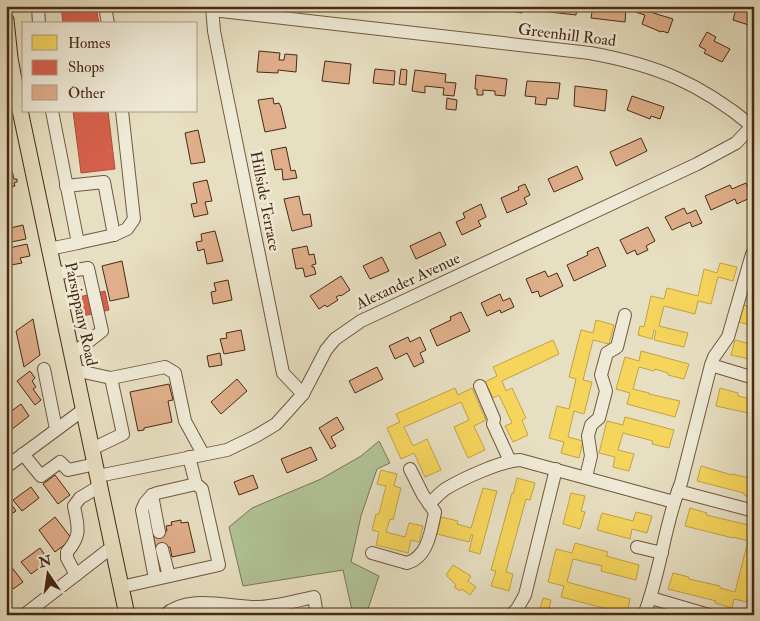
<svg xmlns="http://www.w3.org/2000/svg" width="760" height="621" font-family="'IM FELL Double Pica',serif">
<style>
.green{fill:#b1c397;stroke:#7c7656}
.homes{fill:#f6d55c;stroke:#c2a246}
.shops{fill:#d6604d;stroke:#ab503c}
.building{fill:#dfae8a;stroke:#482a14}
.lines{fill:none;stroke-linecap:round;stroke-linejoin:round}
.minor-casing{stroke:#70573f;stroke-width:14}
.major-casing{stroke:#482a14;stroke-width:17}
.minor{stroke:#efead7;stroke-width:12}
.major{stroke:#e7dfc1;stroke-width:15}
.labels{text-anchor:middle;dominant-baseline:central;stroke-width:5;stroke-linejoin:round;paint-order:stroke}
.street-label{font-size:16px;fill:#482a14;stroke:#efead7}
</style>
<rect width="100%" height="100%" fill="#e7dfc1"/>
<filter id="stains"><feTurbulence type="fractalNoise" baseFrequency=".004" numOctaves="4"/><feColorMatrix values="0 0 0 0 .2 0 0 0 0 .09 0 0 0 0 .02 0 0 0 .5 -.17"/></filter>
<radialGradient id="worn" r=".72"><stop offset=".6" stop-color="#630" stop-opacity="0"/><stop offset="1" stop-color="#630" stop-opacity=".3"/></radialGradient>
<polygon class="green" points="379,441 390,463 377,469 361,516 351,562 379,576 366,615 353,615 343,570 243,586 229,527 252,508 321,479 361,456"/>
<g class="homes">
<polygon points="720,263 737,267 733,281 718,277 711,304 698,301 695,314 664,306 659,326 688,333 684,347 654,340 656,331 654,330 652,339 638,335 640,326 644,327 651,296 664,299 667,288 698,296 704,269 717,273"/>
<polygon points="743,305 754,308 754,326 739,322"/>
<polygon points="596,320 614,325 609,344 593,340 583,380 592,382 584,414 574,411 568,437 583,441 579,458 561,453 564,442 549,438 557,406 569,409 576,379 569,377 581,330 593,333"/>
<polygon points="553,340 559,354 502,381 506,391 512,388 526,418 522,420 528,435 513,442 505,426 512,423 499,395 493,398 485,382 497,376 493,367"/>
<polygon points="735,340 754,345 754,360 731,355"/>
<polygon points="641,351 689,364 684,379 668,375 668,373 655,369 654,371 639,367 633,389 649,393 649,394 680,401 675,417 627,404 630,393 616,389 625,357 639,361"/>
<polygon points="455,388 458,395 472,388 486,420 474,426 485,450 468,458 454,427 469,420 461,402 404,427 413,446 427,439 441,470 425,477 414,453 401,459 387,428 400,422 396,414"/>
<polygon points="720,388 738,393 738,396 754,400 754,416 748,415 748,413 716,406"/>
<polygon points="625,417 674,430 669,448 652,444 653,441 623,433 618,450 634,454 629,471 613,467 615,457 599,453 607,421 623,425"/>
<polygon points="701,466 732,475 732,474 749,478 749,480 754,482 754,498 744,495 744,493 697,481"/>
<polygon points="381,470 397,474 394,486 401,488 393,520 390,519 386,532 405,537 409,523 423,526 419,542 411,540 408,553 376,545 379,532 372,530 376,514 379,514 386,486 377,484"/>
<polygon points="517,478 535,483 530,500 526,499 506,572 513,574 509,591 491,586 496,571 491,570 512,493 513,494"/>
<polygon points="483,488 497,491 480,554 469,551 473,535 471,535 469,542 437,534 441,517 458,521 457,524 471,528"/>
<polygon points="571,493 585,496 581,511 585,512 580,529 563,524"/>
<polygon points="690,508 707,513 706,515 753,526 751,535 754,535 754,578 747,602 734,599 732,608 715,603 716,601 668,589 673,573 689,577 689,579 720,586 720,588 735,592 748,541 733,537 733,538 685,526"/>
<polygon points="636,512 652,516 647,533 632,529 630,539 597,530 602,513 633,521"/>
<polygon points="575,543 608,552 606,556 639,565 636,580 601,571 602,566 573,559 567,582 630,599 627,614 561,597 564,586 548,582 556,549 572,553"/>
<polygon points="453,565 471,576 468,581 476,587 470,595 462,589 460,591 454,587 456,585 446,575"/>
<polygon points="543,598 551,600 549,608 575,615 546,615 539,612"/>
</g>
<g class="shops">
<polygon points="61,6 96,6 99,24 63,24"/>
<polygon points="73,111 108,111 115,169 81,173"/>
<polygon points="105,291 109,310 83,316 79,297"/>
</g>
<g class="building">
<polygon points="523,6 522,13 510,11 510,9 487,7"/>
<polygon points="541,6 577,6 576,15 541,11"/>
<polygon points="593,6 626,7 625,22 591,18"/>
<polygon points="637,6 648,6 647,11 673,19 668,33 662,31 661,32 642,24 645,15 635,12"/>
<polygon points="737,6 754,6 754,16 752,16 749,25 733,20"/>
<polygon points="707,32 716,37 714,41 730,49 722,62 704,53 706,50 699,46"/>
<polygon points="259,51 280,53 279,60 284,60 285,54 297,55 296,72 278,70 278,73 257,72"/>
<polygon points="325,61 351,64 349,84 322,81"/>
<polygon points="375,69 395,71 394,85 373,83"/>
<polygon points="401,69 407,70 406,85 399,84"/>
<polygon points="415,70 446,74 445,82 456,83 454,96 443,95 444,88 425,86 425,93 412,91"/>
<polygon points="476,75 507,79 505,96 495,95 495,91 483,90 483,95 477,95 477,89 475,89"/>
<polygon points="527,81 560,83 558,99 547,98 546,105 535,104 536,97 525,96"/>
<polygon points="575,86 607,90 605,111 574,106"/>
<polygon points="632,96 664,107 660,119 651,116 650,119 627,110"/>
<polygon points="273,98 274,104 279,103 281,107 286,128 265,132 258,100"/>
<polygon points="447,98 457,100 456,110 446,109"/>
<polygon points="198,130 205,162 191,164 185,133"/>
<polygon points="641,138 647,151 616,166 610,152"/>
<polygon points="286,147 291,171 295,170 297,178 283,180 282,169 275,170 271,150"/>
<polygon points="577,166 583,179 554,192 548,179"/>
<polygon points="12,171 14,179 17,179 17,182 14,183 15,186 6,188 6,173"/>
<polygon points="207,180 212,201 205,202 208,214 194,217 191,204 197,203 193,183"/>
<polygon points="746,183 752,197 737,204 735,199 711,210 705,196 730,185 732,189"/>
<polygon points="525,184 530,195 524,198 527,204 507,213 501,198 519,190 518,187"/>
<polygon points="299,196 303,215 310,214 312,226 292,231 284,199"/>
<polygon points="481,204 486,217 478,221 481,226 462,235 456,222 465,218 463,213"/>
<polygon points="684,208 687,214 696,210 702,223 692,227 690,222 672,230 665,217"/>
<polygon points="23,225 26,239 6,243 6,229"/>
<polygon points="648,227 655,241 646,246 648,250 637,255 635,250 627,254 620,240"/>
<polygon points="215,231 223,261 207,264 204,249 198,251 196,242 202,241 201,234"/>
<polygon points="440,232 446,245 416,259 410,246"/>
<polygon points="27,244 30,256 20,258 22,263 11,265 9,258 11,257 9,248"/>
<polygon points="307,246 309,255 314,254 316,264 312,265 312,267 314,267 316,274 305,277 303,268 296,269 292,249"/>
<polygon points="598,247 606,266 574,281 567,265 588,255 587,252"/>
<polygon points="382,257 389,271 370,279 363,266"/>
<polygon points="122,261 129,297 110,301 102,266"/>
<polygon points="545,271 548,277 557,273 563,286 540,297 538,291 532,293 526,279"/>
<polygon points="341,276 350,290 341,296 340,295 336,297 338,300 327,307 325,305 319,309 310,296"/>
<polygon points="228,280 232,300 213,304 211,292 216,291 214,283"/>
<polygon points="500,294 503,301 510,298 514,307 501,313 500,310 487,316 481,303"/>
<polygon points="461,312 470,331 437,346 430,330 451,320 450,317"/>
<polygon points="33,319 40,355 24,367 16,331"/>
<polygon points="241,330 245,350 224,354 220,339 227,338 226,333"/>
<polygon points="408,337 410,342 420,337 426,350 420,353 424,362 414,367 407,353 395,359 389,346"/>
<polygon points="220,353 222,365 209,367 207,356"/>
<polygon points="377,367 383,379 355,393 349,381"/>
<polygon points="30,371 35,378 32,381 36,387 33,389 41,400 35,405 17,381"/>
<polygon points="237,379 247,391 221,414 211,402"/>
<polygon points="169,384 173,400 168,401 172,422 144,428 144,430 138,431 130,392"/>
<polygon points="21,404 29,416 11,430 6,423 6,415"/>
<polygon points="337,417 344,429 331,437 336,446 331,449 319,428"/>
<polygon points="311,447 317,460 287,473 281,459"/>
<polygon points="55,475 70,495 58,504 43,484"/>
<polygon points="253,475 258,488 239,495 234,482"/>
<polygon points="31,487 39,498 22,511 13,500"/>
<polygon points="6,502 9,506 11,504 16,511 6,517"/>
<polygon points="55,517 72,539 55,552 39,530"/>
<polygon points="181,520 181,523 188,522 195,552 172,557 170,547 156,550 153,534 167,531 166,526 172,525 171,522"/>
<polygon points="40,548 49,561 31,574 21,562"/>
<polygon points="10,565 23,582 13,589 12,587 6,591 6,568"/>
</g>
<g class="lines">
<g class="minor-casing">
<g id="minor">
<polyline points="38,6 39,24"/>
<polyline points="105,6 108,24"/>
<polyline points="212,6 214,31 223,77 283,373 303,394"/>
<path d="M 212,10 L 590,53 C 656,65 700,83 752,126"/>
<polyline points="66,186 104,182 114,235"/>
<polyline points="78,243 114,235 127,229 134,219 122,111"/>
<polyline points="49,249 78,243 52,111"/>
<polyline points="54,274 88,268 102,331 71,355"/>
<polyline points="711,365 754,378"/>
<polyline points="44,369 56,429"/>
<polyline points="74,370 111,378 165,367 175,373 185,421 203,454"/>
<polyline points="480,386 494,419 493,424 510,461"/>
<polyline points="92,449 123,434 111,378"/>
<polyline points="23,454 41,476 60,462 68,470 96,464"/>
<polyline points="6,467 83,410"/>
<polyline points="98,476 227,450 256,436 276,424 303,394 326,350 335,339 361,321 697,164 736,143 754,124"/>
<polyline points="586,477 591,456 588,436 591,425 599,418 606,391 601,375 607,353 617,347 625,315"/>
<polyline points="678,491 754,511"/>
<polyline points="152,495 159,532"/>
<path d="M 429,504 C 435,499 440,492 447,488 C 464,478 501,461 520,460 L 674,502"/>
<polyline points="637,547 662,553"/>
<polyline points="162,549 169,576"/>
<path d="M 372,553 L 407,563 C 428,557 431,531 435,512 L 423,495 L 410,469"/>
<path d="M 76,575 L 67,558 L 67,552 C 82,535 78,527 74,506 L 80,498 L 100,486"/>
<polyline points="155,579 142,510 145,503 152,495 157,493 196,484"/>
<polyline points="121,587 219,565 202,489 196,484 189,457"/>
<polyline points="651,598 709,615"/>
<polyline points="24,615 112,547"/>
<path d="M 165,615 C 187,594 229,607 256,607 C 275,607 295,601 314,597 L 317,615"/>
<polyline points="511,615 517,609 525,595 556,469"/>
<path d="M 644,615 C 661,572 664,525 681,483 L 711,365 L 714,357 L 728,337 L 752,254 L 754,253"/>
</g>
</g>
<g class="major-casing">
<polyline id="major" points="6,20 10,58 17,96 127,615"/>
</g>
<use href="#minor" class="minor"/>
<use href="#major" class="major"/>
</g>
<g class="labels">
<g class="street-label">
<text transform="translate(567 35) rotate(7)">Greenhill Road</text>
<text transform="translate(265 201) rotate(79)">Hillside Terrace</text>
<text transform="translate(408 281) rotate(-25)">Alexander Avenue</text>
<text transform="translate(81 314) rotate(78)">Parsippany Road</text>
</g>
</g>
<rect width="760" height="621" fill="none" stroke="#e7dfc1" stroke-width="25"/>
<rect x="8" y="8" width="745" height="606" fill="none" stroke="#482a14" stroke-width="2.5"/>
<rect x="12" y="12" width="735" height="596" fill="none" stroke="#482a14"/>
<rect x="22" y="22" width="175" height="90" fill="#efead7" stroke="#ac9d89"/>
<rect x="32" y="35" width="25" height="15" fill="#f6d55c" stroke="#ac9d89"/>
<text x="68" y="48" font-size="15" fill="#482a14">Homes</text>
<rect x="32" y="60" width="25" height="15" fill="#d6604d" stroke="#ac9d89"/>
<text x="68" y="72" font-size="15" fill="#482a14">Shops</text>
<rect x="32" y="85" width="25" height="15" fill="#dfae8a" stroke="#ac9d89"/>
<text x="68" y="98" font-size="15" fill="#482a14">Other</text>
<g transform="translate(48 574) rotate(347)" stroke="#efead7" stroke-width="4" paint-order="stroke">
<path d="M0-4L9 19L0 12L-9 19Z" fill="#482a14"/>
<text y="-8" font-size="14" font-weight="bold" text-anchor="middle" fill="#482a14">N</text>
</g>
<rect width="100%" height="100%" filter="url(#stains)"/>
<rect width="100%" height="100%" fill="url(#worn)"/>
</svg>
